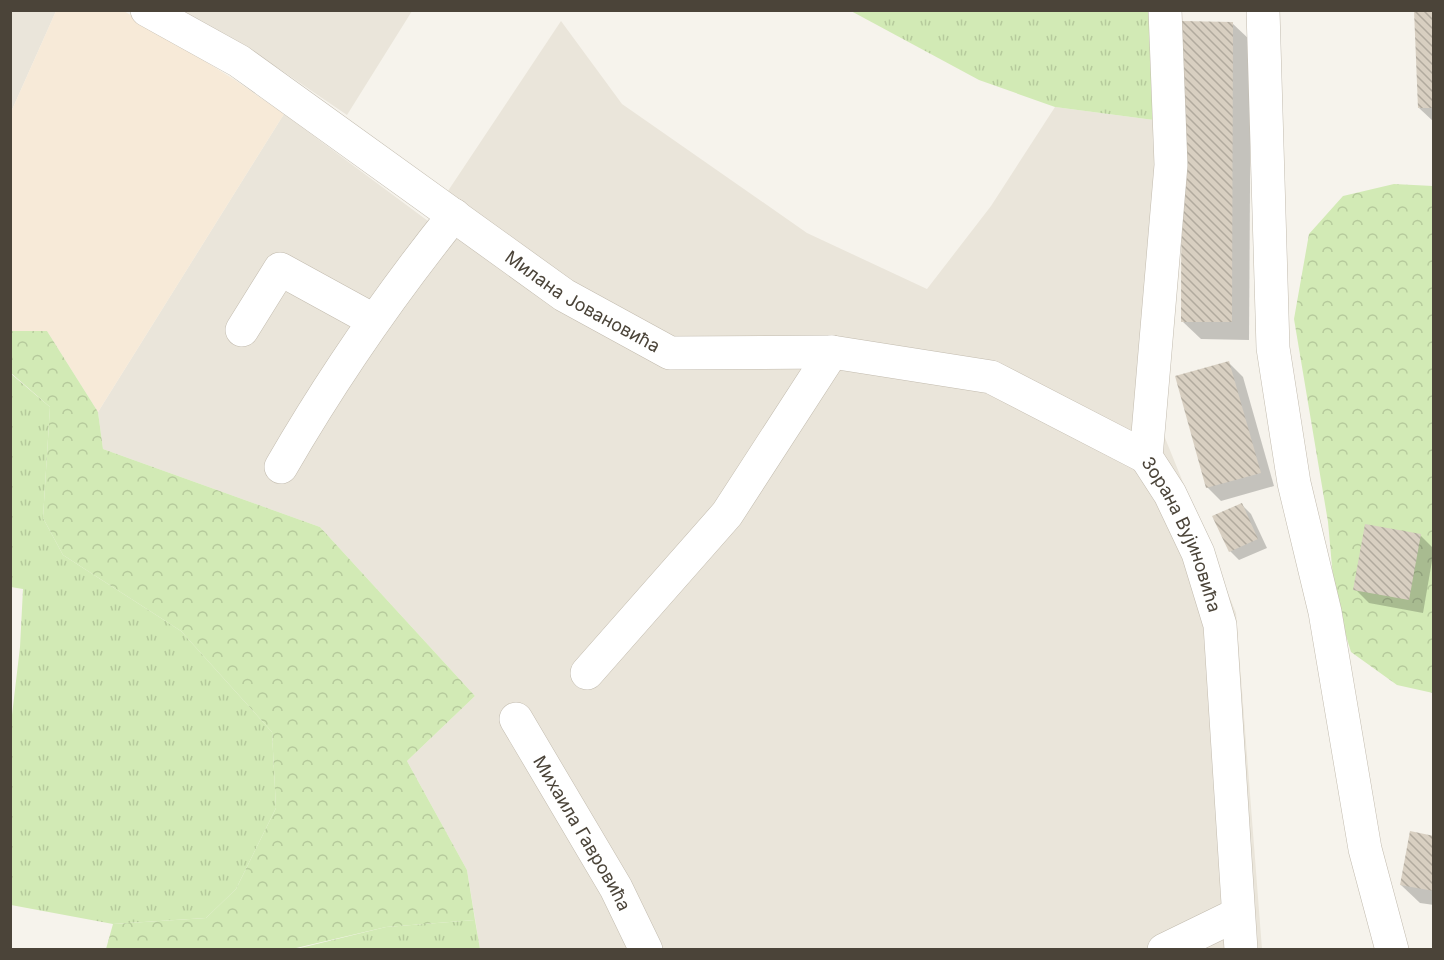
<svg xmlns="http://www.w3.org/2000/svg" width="1444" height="960" font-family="Inter,sans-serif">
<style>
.residential{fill:#eae5da}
.commercial{fill:#f7ead8}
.grass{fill:url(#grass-tufts)}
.forest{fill:url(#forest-crowns)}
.shadow{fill:#0003}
.building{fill:url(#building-back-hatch)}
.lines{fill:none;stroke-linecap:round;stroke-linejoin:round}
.minor-casing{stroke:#c2bbae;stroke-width:34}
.minor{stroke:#fff;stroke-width:33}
.labels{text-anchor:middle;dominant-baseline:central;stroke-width:6;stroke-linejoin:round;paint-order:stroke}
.street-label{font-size:18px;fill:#4b4439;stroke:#fff}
</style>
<defs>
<pattern id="grass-tufts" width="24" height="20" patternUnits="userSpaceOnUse" patternTransform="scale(1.5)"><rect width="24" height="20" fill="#d2eab5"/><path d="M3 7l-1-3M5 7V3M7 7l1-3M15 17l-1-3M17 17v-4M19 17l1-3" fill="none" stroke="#b6ca9c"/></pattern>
<pattern id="forest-crowns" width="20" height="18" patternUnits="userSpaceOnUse" patternTransform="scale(1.5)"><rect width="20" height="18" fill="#d2eab5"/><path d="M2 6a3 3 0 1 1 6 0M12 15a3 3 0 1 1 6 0" fill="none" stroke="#b6ca9c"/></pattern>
<pattern id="building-back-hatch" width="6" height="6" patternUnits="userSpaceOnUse" patternTransform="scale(1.5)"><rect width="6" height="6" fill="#d8cfc1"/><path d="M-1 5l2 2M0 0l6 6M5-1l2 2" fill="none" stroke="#b1aa9e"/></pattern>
</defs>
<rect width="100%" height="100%" fill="#f6f3ec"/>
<g class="residential">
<polygon points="11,11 56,11 11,112"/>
<polygon points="181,11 412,11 347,115 278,68"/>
<polygon points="561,21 622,104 807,233 927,289 991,206 1055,107 1169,122 1163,433 1236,613 1262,949 480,949 467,870 407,761 475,696 320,527 103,449 98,412 284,114 428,221"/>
</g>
<polygon class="commercial" points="56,11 124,11 235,80 284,114 98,412 47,331 11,331 11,112"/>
<g class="grass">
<polygon points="851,11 1165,11 1169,122 1055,107 979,80"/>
<polygon points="10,373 50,407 43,518 63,555 181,631 272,732 276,808 236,889 206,918 113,924 11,905 10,732 20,647 23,589 11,587"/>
<polygon points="475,920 480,949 292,950 386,927"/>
</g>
<g class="forest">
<polygon points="1394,184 1433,186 1433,693 1397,685 1351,652 1335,600 1328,522 1294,319 1309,234 1343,196"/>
<polygon points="11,331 47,331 98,412 103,449 320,527 475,696 407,761 467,870 475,920 386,927 292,949 106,949 113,924 206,918 236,889 276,808 272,732 181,631 63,555 43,518 50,407 11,373"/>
</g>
<g class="shadow">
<polygon points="1434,10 1434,122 1419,108"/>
<polygon points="1232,23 1251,41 1249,340 1201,339 1182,321"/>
<polygon points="1229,363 1243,377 1274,486 1221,501 1207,487"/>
<polygon points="1242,505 1251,514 1267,548 1239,560 1230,551"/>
<polygon points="1420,535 1434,549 1423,613 1369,603 1355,589"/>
<polygon points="1434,837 1434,905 1420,903 1401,885"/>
</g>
<g class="building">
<polygon points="1414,10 1434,10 1434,108 1418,108"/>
<polygon points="1182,21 1233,22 1232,322 1181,322"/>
<polygon points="1229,361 1261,473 1206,488 1175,376"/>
<polygon points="1242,503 1258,539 1229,552 1212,516"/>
<polygon points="1365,524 1421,534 1409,600 1353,590"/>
<polygon points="1410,831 1434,836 1434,891 1400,885"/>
</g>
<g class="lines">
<g class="minor-casing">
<g id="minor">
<path id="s1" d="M 147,10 L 239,61 L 564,295 L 670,353 L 832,352 L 991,377 L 1146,457"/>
<path id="s2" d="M 1165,10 L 1171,165 L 1146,457 L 1170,494 L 1198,553 L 1220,625 L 1241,950"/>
<polyline points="1263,10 1273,348 1294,483 1325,612 1365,849 1392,950"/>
<polyline points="242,330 280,269 373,320"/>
<path d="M 281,467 C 333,377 389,296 454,215"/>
<polyline points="587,673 727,514 832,352"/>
<path id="s3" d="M 516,719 L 616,888 L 646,950"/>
<polyline points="1164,950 1238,914"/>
</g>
</g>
<use href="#minor" class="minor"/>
</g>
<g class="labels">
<g class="street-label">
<text stroke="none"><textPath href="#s1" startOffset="525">Милана Јовановића</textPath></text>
<text stroke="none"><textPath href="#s2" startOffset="534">Зорана Вујиновића</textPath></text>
<text stroke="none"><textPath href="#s3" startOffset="132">Михаила Гавровића</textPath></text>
</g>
</g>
<rect width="1444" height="960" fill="none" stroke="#4b4439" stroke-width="24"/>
</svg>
